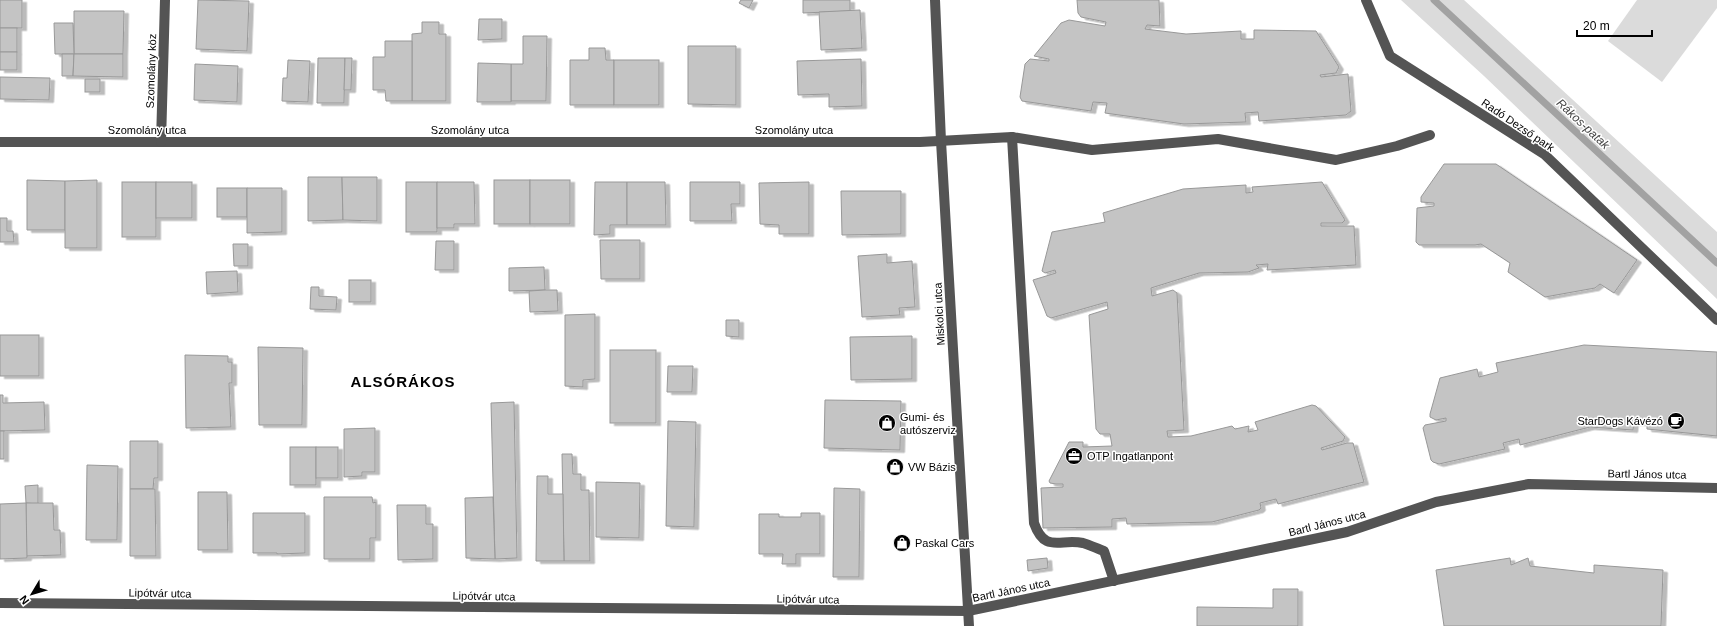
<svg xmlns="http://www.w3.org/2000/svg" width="1717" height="626" font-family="Arial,sans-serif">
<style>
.grass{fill:#dbdbdb}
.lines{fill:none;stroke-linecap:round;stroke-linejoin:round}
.stream{stroke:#a2a2a2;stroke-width:7}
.building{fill:#c4c4c4;stroke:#989898;filter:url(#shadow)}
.minor{stroke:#545454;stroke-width:10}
.labels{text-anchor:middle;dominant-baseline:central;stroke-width:3;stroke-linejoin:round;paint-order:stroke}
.street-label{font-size:11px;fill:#000;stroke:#fff}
.poi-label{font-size:11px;fill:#000;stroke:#fff;text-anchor:start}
.water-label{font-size:12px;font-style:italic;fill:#434343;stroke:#fff}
.district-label{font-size:15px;font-weight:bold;letter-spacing:1px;fill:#000;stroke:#fff}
</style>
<defs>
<filter id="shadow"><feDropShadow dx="4.5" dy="2.5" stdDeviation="0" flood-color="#0004"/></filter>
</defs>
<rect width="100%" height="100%" fill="#fff"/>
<g class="grass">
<polygon points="1401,0 1464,0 1717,232 1717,299 1484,76"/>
<polygon points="1637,0 1717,0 1717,8 1662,82 1608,41"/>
</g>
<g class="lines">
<polyline class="stream" points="1434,0 1717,263"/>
</g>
<g class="building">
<rect x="0" y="0" width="22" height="28"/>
<polygon points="198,0 249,1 247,51 196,49"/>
<polygon points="741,0 753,0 749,8 739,3"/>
<polygon points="803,0 850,0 850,11 803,13"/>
<polygon points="1077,0 1159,0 1160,26 1147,25 1145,29 1186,34 1241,31 1241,39 1254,39 1254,30 1316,31 1339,67 1336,73 1320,75 1321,77 1348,74 1351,111 1346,115 1259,121 1258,112 1245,113 1246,122 1184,124 1105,113 1107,103 1093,102 1091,111 1022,101 1020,97 1025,64 1030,59 1049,61 1049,59 1034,56 1061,23 1069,20 1105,26 1106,22 1081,17 1078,13"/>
<polygon points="860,10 862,48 821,50 819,12"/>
<polygon points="74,11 124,11 123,54 74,54"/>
<polygon points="479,19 502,19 502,39 478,40"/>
<polygon points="422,22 439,22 439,34 446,34 446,101 412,101 412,34 422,33"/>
<polygon points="54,23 73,23 74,54 55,54"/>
<rect x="0" y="28" width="17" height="24"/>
<polygon points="523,36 547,36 546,101 511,101 511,64 523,64"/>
<polygon points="385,41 412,41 412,101 386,101 385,90 373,90 373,57 385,57"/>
<polygon points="688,46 736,46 736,105 688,104"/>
<polygon points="589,48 605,48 606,60 614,60 614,105 570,105 570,60 589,60"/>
<rect x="0" y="52" width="17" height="18"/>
<polygon points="62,54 74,54 73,76 62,76"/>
<polygon points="74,54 123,54 123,77 73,76"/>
<polygon points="318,58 345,58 344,103 317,103"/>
<polygon points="345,58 352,58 351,90 344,90"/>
<polygon points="861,59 862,106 829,107 829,94 798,95 797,61"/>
<polygon points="288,60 310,61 308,102 282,101 283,78 287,78"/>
<rect x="614" y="60" width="45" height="45"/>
<polygon points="478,63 511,64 511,102 477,102"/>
<polygon points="195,64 238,66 237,102 194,100"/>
<polygon points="0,77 50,78 49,100 0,99"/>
<rect x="85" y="79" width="15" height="13"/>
<polygon points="1444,164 1496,164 1637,260 1614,293 1600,284 1595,288 1545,297 1508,272 1510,263 1481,244 1475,245 1419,245 1416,242 1417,208 1434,206 1434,203 1421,202 1421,197"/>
<polygon points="308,177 342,177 343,220 308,221"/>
<polygon points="342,177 377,177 377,221 343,220"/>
<polygon points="27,180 65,181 65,230 27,230"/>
<polygon points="97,180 97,248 65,248 65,181"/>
<rect x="494" y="180" width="36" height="44"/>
<rect x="530" y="180" width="40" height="44"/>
<rect x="122" y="182" width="34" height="55"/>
<rect x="156" y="182" width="36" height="36"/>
<rect x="406" y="182" width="31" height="50"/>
<polygon points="437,182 474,182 475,224 454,224 454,228 437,228"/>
<polygon points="595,182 627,182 627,225 610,225 610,234 594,235"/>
<polygon points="627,182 665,182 666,225 627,225"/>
<polygon points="690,182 740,182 740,204 731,204 732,221 690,221"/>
<polygon points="809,182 809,234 779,234 779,225 760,224 759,183"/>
<polygon points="1322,182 1345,220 1342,223 1321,223 1321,226 1354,226 1356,265 1267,270 1268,264 1256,265 1259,268 1248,272 1199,273 1151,288 1152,296 1173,290 1177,293 1184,430 1167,431 1168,437 1191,436 1232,426 1235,429 1249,426 1248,432 1258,430 1255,422 1312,405 1316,406 1345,437 1343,441 1321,448 1322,450 1347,443 1353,443 1364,482 1278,504 1276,499 1260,503 1261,508 1259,510 1212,522 1127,524 1126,518 1112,519 1112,527 1043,528 1041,488 1063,487 1063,484 1056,484 1050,483 1049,481 1069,442 1083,442 1083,447 1112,446 1110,434 1100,434 1096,429 1089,315 1108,309 1107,302 1051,318 1047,316 1033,280 1056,273 1055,270 1045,273 1042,271 1052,232 1105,222 1103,213 1183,189 1246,185 1246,193 1253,192 1252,187"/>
<rect x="217" y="188" width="30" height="29"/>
<polygon points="247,188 282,188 282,232 247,233"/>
<polygon points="841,191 901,191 901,234 842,235"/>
<polygon points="0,218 7,218 7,231 13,231 14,242 0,242"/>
<polygon points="600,240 640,240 640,279 601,279"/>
<polygon points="436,241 454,241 454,270 435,270"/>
<polygon points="233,244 248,244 248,266 234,266"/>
<polygon points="887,254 887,263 912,261 915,307 899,308 900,315 862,317 858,256"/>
<polygon points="544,267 545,290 509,291 509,268"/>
<polygon points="237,271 238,292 207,294 206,272"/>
<rect x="349" y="280" width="22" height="22"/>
<polygon points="311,287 319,287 319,296 337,297 336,310 310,309"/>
<polygon points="545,290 557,290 558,311 530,312 529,291"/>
<polygon points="595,314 595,379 583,380 583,387 565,386 565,315"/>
<polygon points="726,320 739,320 739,337 726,336"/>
<rect x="0" y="335" width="39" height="41"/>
<polygon points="912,336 912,379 851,380 850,337"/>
<polygon points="1584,345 1717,352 1717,436 1647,429 1647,423 1634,423 1633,430 1590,427 1520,445 1519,439 1503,443 1505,449 1439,464 1433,462 1431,460 1423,428 1425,425 1446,421 1446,418 1436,420 1430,417 1430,414 1440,378 1477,369 1479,377 1498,372 1496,363"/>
<polygon points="258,347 303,348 302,425 259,425"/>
<rect x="610" y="350" width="46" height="73"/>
<polygon points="185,355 228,356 228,362 232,362 232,383 229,383 231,427 186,428"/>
<polygon points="668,366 693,366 692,392 667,392"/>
<polygon points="0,395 3,395 3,403 44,402 45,430 0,431"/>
<polygon points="825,400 901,401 900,450 824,448"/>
<polygon points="514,402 517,558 495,559 491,403"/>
<polygon points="668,421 696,422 694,527 666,526"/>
<polygon points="375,428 375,472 362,472 362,476 344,477 344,429"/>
<rect x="0" y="431" width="4" height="28"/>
<polygon points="130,441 158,441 158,478 154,478 153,489 130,489"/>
<rect x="290" y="447" width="26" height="38"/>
<rect x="316" y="447" width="22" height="31"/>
<polygon points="562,454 572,454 573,474 581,474 581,490 589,490 590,561 564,561"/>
<polygon points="87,465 118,466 117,540 86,540"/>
<polygon points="537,476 548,476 548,494 563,494 564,561 536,561"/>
<polygon points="596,482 640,483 639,538 596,537"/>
<polygon points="38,485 38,504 26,503 25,486"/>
<polygon points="834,488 860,489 859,577 833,577"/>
<polygon points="130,489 155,489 156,556 130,556"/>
<polygon points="198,492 227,492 228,550 198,550"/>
<polygon points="324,497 372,497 373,503 376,502 376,538 370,538 370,559 324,559"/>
<polygon points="493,497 495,559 466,558 465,498"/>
<polygon points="26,503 53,503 54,530 60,530 61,555 26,556"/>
<polygon points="26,503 27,558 0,559 0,504"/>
<polygon points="397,505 426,505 426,524 433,524 433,559 398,560"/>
<polygon points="253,513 305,513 305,553 277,554 277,553 253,553"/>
<polygon points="801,513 820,513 820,554 796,554 796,564 782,564 783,554 759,554 759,514 779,514 779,517 801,517"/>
<polygon points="1047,558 1048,568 1028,571 1027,560"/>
<polygon points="1510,558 1511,565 1528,558 1530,566 1594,573 1594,565 1663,570 1661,626 1444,626 1436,570"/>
<polygon points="1273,589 1298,589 1298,626 1197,626 1197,607 1273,608"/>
</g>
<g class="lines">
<g class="minor">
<polyline points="935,0 941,141 969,626"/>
<polyline points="1366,0 1390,56 1544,154 1717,320"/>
<polyline points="1012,137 1092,150 1218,139 1336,160 1397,146 1430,135"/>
<path d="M 0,142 L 920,142 L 1012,137 L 1034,523 C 1045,554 1060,538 1083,543 C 1090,545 1098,549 1104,551 L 1114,581"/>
<polyline points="161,142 165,0"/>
<polyline points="0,603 968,611 1347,532 1436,502 1529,484 1717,488"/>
</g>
</g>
<defs>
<g id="cafe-disc" transform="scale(0.9)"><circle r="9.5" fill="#000" stroke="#fff"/><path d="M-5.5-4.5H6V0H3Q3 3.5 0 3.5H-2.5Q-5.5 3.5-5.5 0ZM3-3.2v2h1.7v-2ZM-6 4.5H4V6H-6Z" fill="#fff"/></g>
<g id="shop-disc" transform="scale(0.9)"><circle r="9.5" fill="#000" stroke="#fff"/><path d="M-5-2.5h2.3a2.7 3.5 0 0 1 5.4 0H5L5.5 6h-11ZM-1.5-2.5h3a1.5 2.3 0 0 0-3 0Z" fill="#fff"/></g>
<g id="office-disc" transform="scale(0.9)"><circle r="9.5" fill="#000" stroke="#fff"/><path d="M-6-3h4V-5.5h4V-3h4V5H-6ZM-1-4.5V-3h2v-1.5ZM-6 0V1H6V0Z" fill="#fff"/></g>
</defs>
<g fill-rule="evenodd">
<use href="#cafe-disc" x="1676" y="421"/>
<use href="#shop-disc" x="887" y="423"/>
<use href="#office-disc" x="1074" y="456"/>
<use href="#shop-disc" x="895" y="467"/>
<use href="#shop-disc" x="902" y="543"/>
</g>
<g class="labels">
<g class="street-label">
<text transform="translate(151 71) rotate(-88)">Szomolány köz</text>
<text transform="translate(1518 125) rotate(34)">Radó Dezső park</text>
<text x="147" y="130">Szomolány utca</text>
<text x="470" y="130">Szomolány utca</text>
<text x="794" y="130">Szomolány utca</text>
<text transform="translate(939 314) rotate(-93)">Miskolci utca</text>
<text transform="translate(1647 474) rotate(1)">Bartl János utca</text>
<text transform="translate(1327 523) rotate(-14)">Bartl János utca</text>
<text transform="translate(1011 590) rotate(-12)">Bartl János utca</text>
<text transform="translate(160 593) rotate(1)">Lipótvár utca</text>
<text transform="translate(484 596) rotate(1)">Lipótvár utca</text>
<text transform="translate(808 599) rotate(1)">Lipótvár utca</text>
</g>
<g class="poi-label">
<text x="900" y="417">Gumi- és<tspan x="900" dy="13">autószerviz</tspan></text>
<text x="1663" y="421" text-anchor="end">StarDogs Kávézó</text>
<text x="1087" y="456">OTP Ingatlanpont</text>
<text x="908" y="467">VW Bázis</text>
<text x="915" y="543">Paskal Cars</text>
</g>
<g class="water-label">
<text transform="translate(1583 124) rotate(43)">Rákos-patak</text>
</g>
<g class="district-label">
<text x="403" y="381">ALSÓRÁKOS</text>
</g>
</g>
<g transform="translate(32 594) rotate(232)" stroke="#ffffff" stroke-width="3" paint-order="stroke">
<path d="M0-3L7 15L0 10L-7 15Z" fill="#000000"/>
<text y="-6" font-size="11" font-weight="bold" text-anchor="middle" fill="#000000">N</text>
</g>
<path d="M1577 30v6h75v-6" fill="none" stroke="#000000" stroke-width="2"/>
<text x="1583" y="30" font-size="12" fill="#000000" stroke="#ffffff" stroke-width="3" paint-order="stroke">20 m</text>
</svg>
